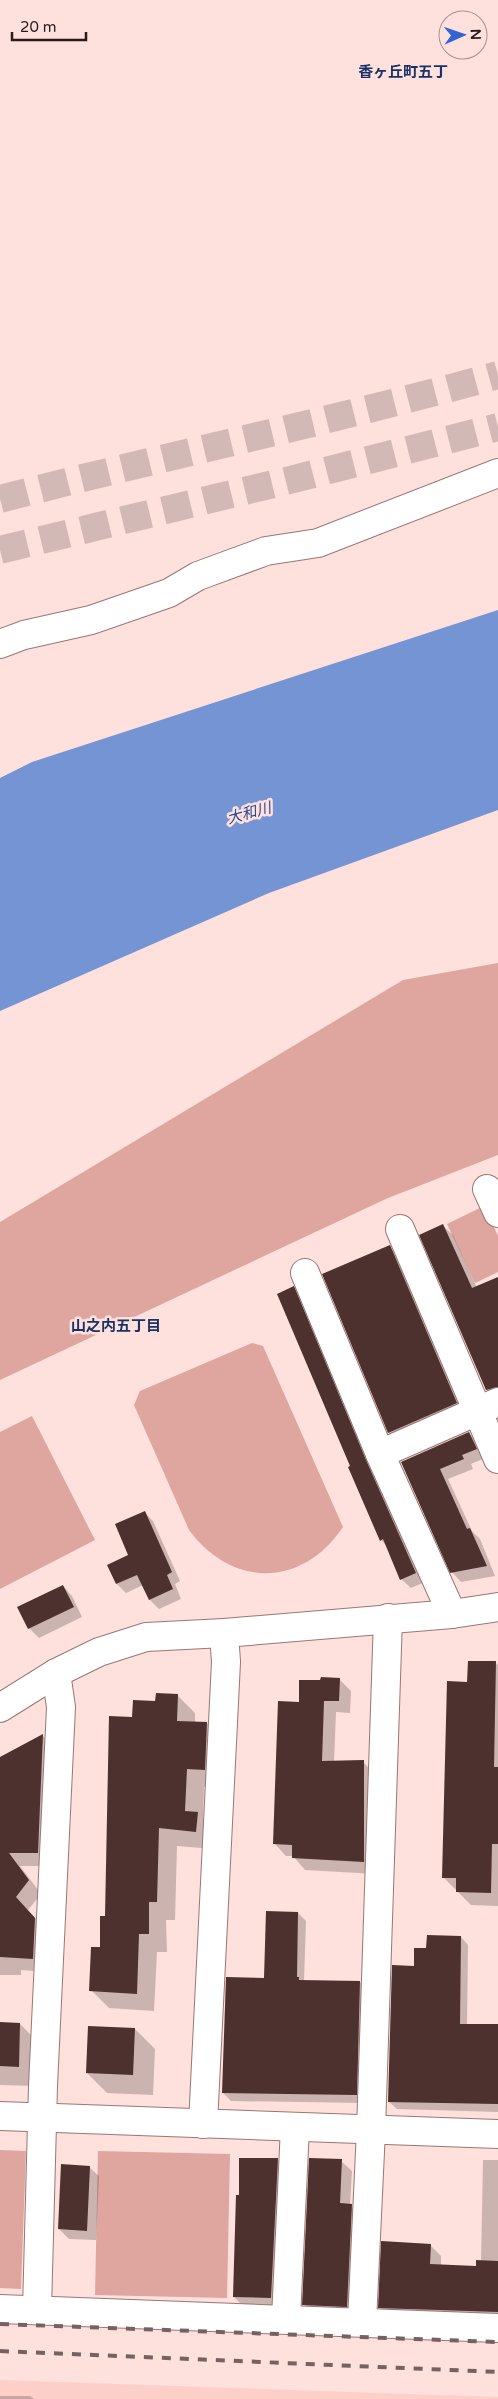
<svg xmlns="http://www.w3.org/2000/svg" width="498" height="2399" font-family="'Varela Round','Noto Sans JP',sans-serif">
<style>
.built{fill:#fccfc9}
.green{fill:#dfa6a0}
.water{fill:#7594d3}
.shadow{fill:#0003}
.building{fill:#4d312e}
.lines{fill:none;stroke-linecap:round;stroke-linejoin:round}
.highway-tunnel{stroke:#d3b9b5;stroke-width:28;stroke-dasharray:28 14;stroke-linecap:butt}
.minor-casing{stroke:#987773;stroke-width:30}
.minor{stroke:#fff;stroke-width:28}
.rail{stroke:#766260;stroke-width:4;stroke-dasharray:9 9;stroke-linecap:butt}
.labels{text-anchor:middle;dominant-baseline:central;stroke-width:5;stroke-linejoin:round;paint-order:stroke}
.neighbourhood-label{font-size:15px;font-weight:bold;fill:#193167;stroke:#fee0dc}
.water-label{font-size:15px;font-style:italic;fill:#284995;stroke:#fee0dc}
</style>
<rect width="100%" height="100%" fill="#fee0dc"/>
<polygon class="built" points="0,2380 498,2397 498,2399 0,2399"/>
<g class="green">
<polygon points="498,963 498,1155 388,1198 0,1380 0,1222 403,980"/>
<polygon points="484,1206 498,1236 498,1272 475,1283 447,1224"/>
<path d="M 252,1343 L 263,1346 L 343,1527 C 302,1588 232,1588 189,1530 L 134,1405 L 140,1391 Z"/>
<polygon points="32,1416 95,1540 0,1589 0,1432"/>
<polygon points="0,2150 26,2151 21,2289 0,2288"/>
<polygon points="98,2151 230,2154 227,2298 95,2295"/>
</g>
<polygon class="water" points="498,610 498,810 269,893 0,1011 0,778 32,762"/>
<g class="shadow">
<polygon points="443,1226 453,1235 477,1288 498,1279 498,1399 487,1390"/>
<polygon points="389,1246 403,1260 470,1417 403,1446 389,1433 324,1275"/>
<polygon points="293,1288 303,1297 425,1582 411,1588 401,1579 387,1546 381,1540"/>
<polygon points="469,1433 479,1443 485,1458 471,1464 473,1469 448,1479 472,1531 480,1539 495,1576 461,1582 452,1572 402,1463"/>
<polygon points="144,1512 153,1521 180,1581 175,1584 181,1599 159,1609 150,1600 143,1585 126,1593 117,1584 130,1555"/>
<polygon points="63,1586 72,1596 82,1617 39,1638 29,1628"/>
<polygon points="496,1663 498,1665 498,1906 471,1905 443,1877 468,1683"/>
<polygon points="339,1679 351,1691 350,1713 336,1712 334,1762 363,1762 375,1774 376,1874 305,1870 293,1856 286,1856 275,1844 300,1703 322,1682"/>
<polygon points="177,1695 195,1713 195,1723 207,1723 225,1741 223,1787 204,1787 203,1818 216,1831 214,1849 177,1846 175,1920 166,1920 167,1952 157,1952 154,2011 109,2008 91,1990 106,1917 133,1718 156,1702"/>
<polygon points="43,1736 55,1748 51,1866 20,1866 41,1894 28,1910 48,1932 46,1972 21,1970 21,1975 0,1975 0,1758"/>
<polygon points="298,1913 306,1921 304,1981 360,1982 368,1990 364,2103 231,2101 223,2093 266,1979"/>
<polygon points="461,1937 468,1945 467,2025 498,2026 498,2112 397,2109 389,2102 415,1967"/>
<polygon points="0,2023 20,2024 40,2044 38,2086 0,2085"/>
<polygon points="135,2029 155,2049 153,2095 107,2093 87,2073"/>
<polygon points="277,2159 287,2169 281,2307 244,2307 234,2297 241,2196"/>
<polygon points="483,2160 498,2160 498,2322 390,2318 380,2307 430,2245 441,2256 441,2266 477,2267 481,2261"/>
<polygon points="341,2161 352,2171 350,2205 362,2215 357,2316 314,2315 304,2304"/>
<polygon points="89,2167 99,2176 96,2240 69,2239 59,2229"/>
<polygon points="0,2396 30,2396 34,2399 0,2399"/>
</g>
<g class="building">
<polygon points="443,1224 472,1288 498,1277 498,1387 486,1390 419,1235"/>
<polygon points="390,1245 457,1403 388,1433 322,1274"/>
<polygon points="294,1286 366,1460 416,1573 400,1580 383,1539 380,1541 348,1467 350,1466 277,1294"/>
<polygon points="469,1432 477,1449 462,1455 464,1459 440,1469 467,1529 470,1528 487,1566 450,1573 401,1462"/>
<polygon points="145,1511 172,1572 167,1575 173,1589 149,1600 137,1575 116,1584 107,1565 128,1555 115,1524"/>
<polygon points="63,1585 74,1607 28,1629 17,1607"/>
<polygon points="468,1661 496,1661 494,1767 498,1767 498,1844 492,1844 491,1893 456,1892 456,1878 442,1878 447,1681 467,1682"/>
<polygon points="321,1677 340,1678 339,1701 324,1701 322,1761 364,1760 364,1862 292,1858 292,1845 273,1844 278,1701 299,1702 299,1680 320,1680"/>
<polygon points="156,1693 178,1694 177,1721 207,1722 205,1770 187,1769 185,1811 198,1812 196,1832 159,1828 157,1902 149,1902 149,1934 139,1934 137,1994 89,1991 91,1947 100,1947 100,1916 105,1916 109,1716 132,1717 133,1700 155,1701"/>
<polygon points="43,1734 38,1853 9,1853 29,1880 16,1897 35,1918 33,1959 0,1957 0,1757"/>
<polygon points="266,1911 298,1912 297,1977 299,1977 299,1980 360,1981 357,2095 222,2093 226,1977 264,1978"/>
<polygon points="427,1935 461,1936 460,2024 498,2024 498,2104 388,2102 392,1965 414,1966 414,1948 426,1948"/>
<polygon points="0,2022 20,2023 19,2067 0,2066"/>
<polygon points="88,2026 135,2028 133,2075 86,2073"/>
<polygon points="239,2158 278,2158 271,2298 233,2297 236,2195 239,2195"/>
<polygon points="309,2158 342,2159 340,2203 352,2204 347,2307 302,2305"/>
<polygon points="61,2164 90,2166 87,2231 58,2229"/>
<polygon points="381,2241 431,2244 430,2264 476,2266 476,2260 498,2261 498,2312 378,2308"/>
</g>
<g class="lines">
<g class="highway-tunnel">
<path d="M 0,499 C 165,456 333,421 498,375"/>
<polyline points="0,550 290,480 498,427"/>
</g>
<g class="minor-casing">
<g id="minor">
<polyline points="0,644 24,635 91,620 169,593 198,576 266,551 318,543 498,473"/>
<polyline points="487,1189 498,1213"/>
<polyline points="400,1229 498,1459"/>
<polyline points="305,1273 380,1454 452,1614"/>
<polyline points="380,1454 498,1402"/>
<polyline points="0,1708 56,1673 99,1652 146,1637 224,1633 452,1614 498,1607"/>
<polyline points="0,2116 498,2134"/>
<polyline points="203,2124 226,1662 224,1633"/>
<polyline points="0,2309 498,2328"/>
<polyline points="37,2310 43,2086 61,1707 56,1673"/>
<polyline points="286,2319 295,2127"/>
<polyline points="362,2322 371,2130 388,1618"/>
</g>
</g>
<use href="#minor" class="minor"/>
<g class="rail">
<polyline points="0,2324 498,2342"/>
<polyline points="0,2351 498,2372"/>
</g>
</g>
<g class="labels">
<g class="neighbourhood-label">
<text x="403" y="72">香ヶ丘町五丁</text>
<text x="116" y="1326">山之内五丁目</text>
</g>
<g class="water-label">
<text transform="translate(249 813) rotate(-15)">大和川</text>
</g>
</g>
<g transform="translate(463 35) rotate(88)"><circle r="24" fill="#fee0dc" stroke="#a8918e"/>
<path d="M0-4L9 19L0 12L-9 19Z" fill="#3464d4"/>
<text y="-8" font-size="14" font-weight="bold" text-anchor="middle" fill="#281b1a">N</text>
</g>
<path d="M12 32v8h74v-8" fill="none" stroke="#281b1a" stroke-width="2.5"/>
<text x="20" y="32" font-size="15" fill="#281b1a" stroke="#fee0dc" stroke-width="4" paint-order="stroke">20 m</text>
</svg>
